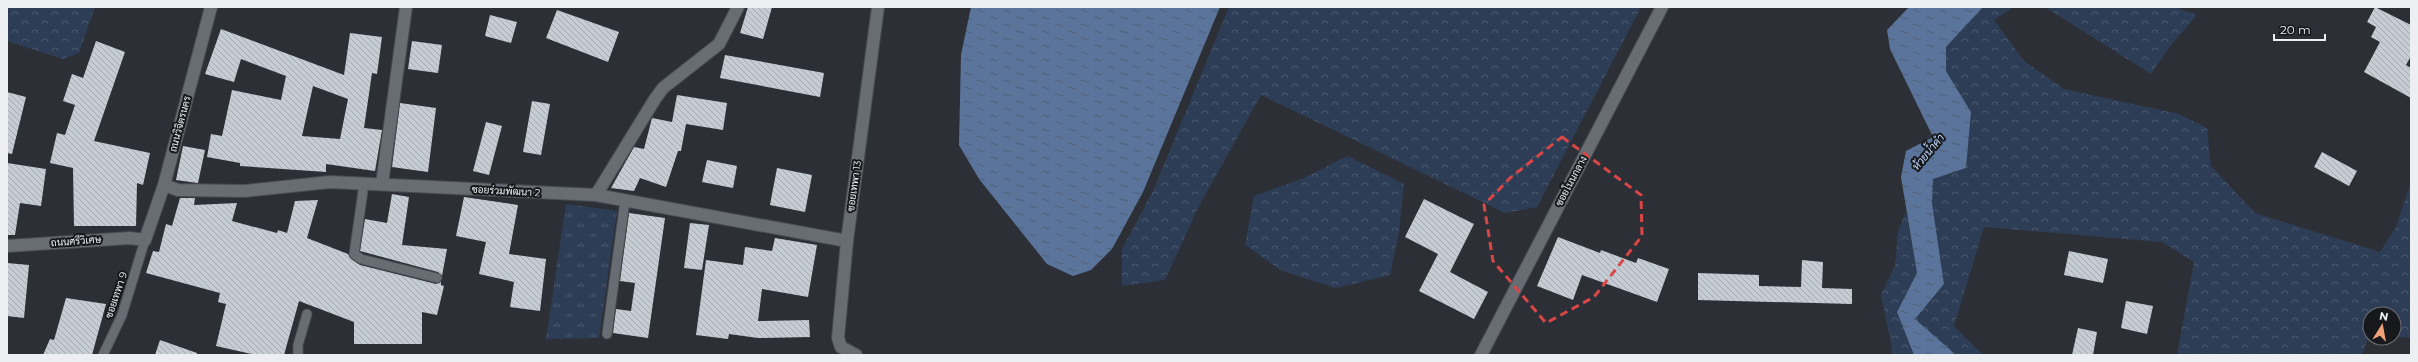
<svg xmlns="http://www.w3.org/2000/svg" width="2418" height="362" font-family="Montserrat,Sarabun,sans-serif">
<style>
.grass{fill:url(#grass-tufts)}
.forest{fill:url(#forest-crowns)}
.water{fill:url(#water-ripples)}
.building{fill:url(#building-back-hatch);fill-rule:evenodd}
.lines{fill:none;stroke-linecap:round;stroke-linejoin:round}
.lane-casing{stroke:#484c51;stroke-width:11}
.street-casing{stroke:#484c51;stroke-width:14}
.lane{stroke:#686c73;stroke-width:9}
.street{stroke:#686c73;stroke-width:12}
.marked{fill:none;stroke:#d94646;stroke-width:3;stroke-dasharray:8 5;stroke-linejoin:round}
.labels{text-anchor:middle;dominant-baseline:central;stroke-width:4;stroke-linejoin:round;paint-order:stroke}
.street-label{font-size:10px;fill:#edeff3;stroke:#16181b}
.water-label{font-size:11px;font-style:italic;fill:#bfd8ff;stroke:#16181b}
</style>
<defs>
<pattern id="grass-tufts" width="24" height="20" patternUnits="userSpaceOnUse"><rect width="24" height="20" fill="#2d3d56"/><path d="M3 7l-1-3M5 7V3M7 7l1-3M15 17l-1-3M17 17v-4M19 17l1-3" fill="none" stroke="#4c596f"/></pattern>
<pattern id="forest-crowns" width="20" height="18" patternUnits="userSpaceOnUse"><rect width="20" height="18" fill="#2d3d56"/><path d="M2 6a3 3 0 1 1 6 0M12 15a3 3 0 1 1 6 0" fill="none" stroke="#4c596f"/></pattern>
<pattern id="water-ripples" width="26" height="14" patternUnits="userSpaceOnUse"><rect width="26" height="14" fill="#5a749c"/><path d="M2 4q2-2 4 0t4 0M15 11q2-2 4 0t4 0" fill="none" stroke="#505e72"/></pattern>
<pattern id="building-back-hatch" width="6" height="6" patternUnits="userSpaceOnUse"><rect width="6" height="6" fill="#c6ccd4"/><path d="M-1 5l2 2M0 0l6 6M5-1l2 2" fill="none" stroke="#a6abb1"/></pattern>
</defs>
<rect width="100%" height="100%" fill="#2c3036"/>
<polygon class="grass" points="566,204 617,211 599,338 546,339"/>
<g class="forest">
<polygon points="7,7 95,7 79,53 63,59 7,41"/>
<polygon points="1229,7 1641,7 1537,207 1505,213 1261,95 1199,206 1165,280 1122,286 1122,249 1153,191"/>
<polygon points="1983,7 2014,7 1994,20 2024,61 2064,89 2179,114 2207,128 2211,166 2255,213 2380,252 2396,227 2411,182 2411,338 2394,336 2394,314 2370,314 2370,333 2362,355 2177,355 2194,262 2162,242 1984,227 1954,326 1983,355 1956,355 1915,319 1944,284 1932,203 1933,179 1966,168 1971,112 1946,71 1946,47"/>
<polygon points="2045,7 2175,7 2197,15 2171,45 2151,74"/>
<polygon points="1347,156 1404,184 1399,232 1390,275 1336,288 1282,271 1245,245 1254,196 1304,178"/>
<polygon points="1906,211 1917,273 1897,312 1914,355 1891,355 1892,348 1881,295 1895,265 1898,232"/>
</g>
<g class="water">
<polygon points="971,7 1220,7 1143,192 1112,249 1091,270 1073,276 1047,264 979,179 959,145 961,55"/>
<polygon points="1909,7 1983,7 1946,47 1946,71 1971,112 1966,168 1933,179 1932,203 1944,284 1915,319 1956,355 1914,355 1897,312 1917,273 1901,177 1906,151 1933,137 1890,49 1887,30"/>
</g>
<g class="building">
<polygon points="748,7 772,7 763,39 740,33"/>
<polygon points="2375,7 2411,25 2411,56 2406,65 2411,68 2411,98 2364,72 2380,42 2371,37 2376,27 2367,22"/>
<polygon points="557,10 619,32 608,62 546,38"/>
<polygon points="490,15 517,22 511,43 485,36"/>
<path d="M 221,29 L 344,75 L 350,33 L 382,37 L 377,74 L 372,73 L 364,128 L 382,130 L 375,171 L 326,164 L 326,172 L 240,166 L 240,163 L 207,157 L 211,134 L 222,136 L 232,90 L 281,100 L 286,76 L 241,59 L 234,82 L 205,74 ZM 313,86 L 348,99 L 340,139 L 302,136 Z"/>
<polygon points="96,41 125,52 94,141 150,153 143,185 137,183 136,226 74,226 73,168 50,163 57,133 65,135 75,105 63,101 72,74 83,78"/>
<polygon points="412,41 442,45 438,73 408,69"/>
<polygon points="725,55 824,73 820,97 720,78"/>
<polygon points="7,92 26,97 12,154 7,153"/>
<polygon points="677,95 727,103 723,130 686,124 681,151 678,151 666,187 640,178 634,191 611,188 634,147 644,149 652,118 672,122"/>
<polygon points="532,101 550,104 541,155 523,152"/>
<polygon points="400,103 436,108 428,172 392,167"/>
<polygon points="486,122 502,126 489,175 473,171"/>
<polygon points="183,146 205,150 198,183 176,180"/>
<polygon points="2322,152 2357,171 2349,186 2314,167"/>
<polygon points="707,160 737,166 733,188 702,182"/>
<polygon points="7,163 46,169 41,206 20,203 15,235 7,235"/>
<polygon points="777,168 812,175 805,212 770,205"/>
<polygon points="392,194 409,197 402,245 447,249 442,276 438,272 360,251 365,219 387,223"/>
<polygon points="464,197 518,205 509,254 546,259 540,311 510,307 514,282 479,274 486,242 456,236"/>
<polygon points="180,198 195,198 194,205 237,203 232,221 277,233 278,230 287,233 295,201 318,200 307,238 348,254 351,259 360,265 436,284 441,282 441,285 444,286 437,315 422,312 422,344 354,344 354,322 299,301 284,355 256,355 216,346 226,304 218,302 220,293 146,273 153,251 159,252 166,224 172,226"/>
<polygon points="1424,199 1474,224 1450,272 1488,292 1474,319 1419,291 1438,254 1405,237"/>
<polygon points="629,213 665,218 648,338 613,333 616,309 631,311 635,283 620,281"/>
<polygon points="690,223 709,225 702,270 684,268"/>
<polygon points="1558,237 1600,253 1601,250 1636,263 1638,258 1669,269 1657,302 1582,275 1573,300 1537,286"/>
<polygon points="775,238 817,245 808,297 762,289 758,321 809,320 810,337 758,338 729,334 728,339 696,335 706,260 743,265 745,247 772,251"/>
<polygon points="2069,251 2108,259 2103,283 2064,275"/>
<polygon points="1802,260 1823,262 1822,288 1852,289 1852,304 1698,300 1698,273 1759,275 1759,286 1801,287"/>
<polygon points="7,263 29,265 24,318 7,316"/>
<polygon points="66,298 106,304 92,355 43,355 50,339 54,340"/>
<polygon points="2126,301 2153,306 2147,334 2121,328"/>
<polygon points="2078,328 2097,332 2093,355 2072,355"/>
<polygon points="160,340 197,353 197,355 155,355"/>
</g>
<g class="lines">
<g class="lane-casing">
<g id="lane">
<polyline points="364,184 354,254 361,259 437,278"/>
<polyline points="607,334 625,201"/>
<polyline points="103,355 122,315 145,240"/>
<polyline points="298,355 298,345 307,314"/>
</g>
</g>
<g class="street-casing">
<g id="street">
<polyline points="382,184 406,7"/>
<polyline points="164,185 178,190 245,191 330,182 596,195 847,241"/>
<polyline points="596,195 655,99 663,88 719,44 738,7"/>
<polyline points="7,246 130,238 145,240 164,185 211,7"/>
<polyline points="856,355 841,347 838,338 847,241 878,7"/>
<polyline points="1481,355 1662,7"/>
</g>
</g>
<use href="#lane" class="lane"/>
<use href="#street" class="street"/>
</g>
<path class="marked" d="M 1562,137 L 1641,195 L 1642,236 L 1594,297 L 1546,323 L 1493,261 L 1484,205 L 1510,178 Z"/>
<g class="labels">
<g class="street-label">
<text transform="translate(180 124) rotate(-75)">ถนนวิจิตรนคร</text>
<text transform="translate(1571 181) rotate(-62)">ซอยโนนกลาง</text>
<text transform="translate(854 186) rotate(-82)">ซอยเทพา 13</text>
<text transform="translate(506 191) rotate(3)">ซอยร่วมพัฒนา 2</text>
<text transform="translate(76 241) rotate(-4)">ถนนศรีวิเศษ</text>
<text transform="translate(116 295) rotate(-71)">ซอยเทพา 9</text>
</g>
<g class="water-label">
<text transform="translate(1928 152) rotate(-50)">ห้วยน้ำคำ</text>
</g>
</g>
<rect width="2418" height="362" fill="none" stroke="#edeff3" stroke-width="16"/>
<g transform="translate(2382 326) rotate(11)"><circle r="19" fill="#16181b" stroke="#6c6e71"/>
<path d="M0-3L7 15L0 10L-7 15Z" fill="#f0a279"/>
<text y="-6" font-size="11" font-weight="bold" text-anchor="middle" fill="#edeff3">N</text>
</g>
<path d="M2274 34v6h51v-6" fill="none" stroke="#edeff3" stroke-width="2"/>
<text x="2280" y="34" font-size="12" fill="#edeff3" stroke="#16181b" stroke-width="3" paint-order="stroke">20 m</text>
</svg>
